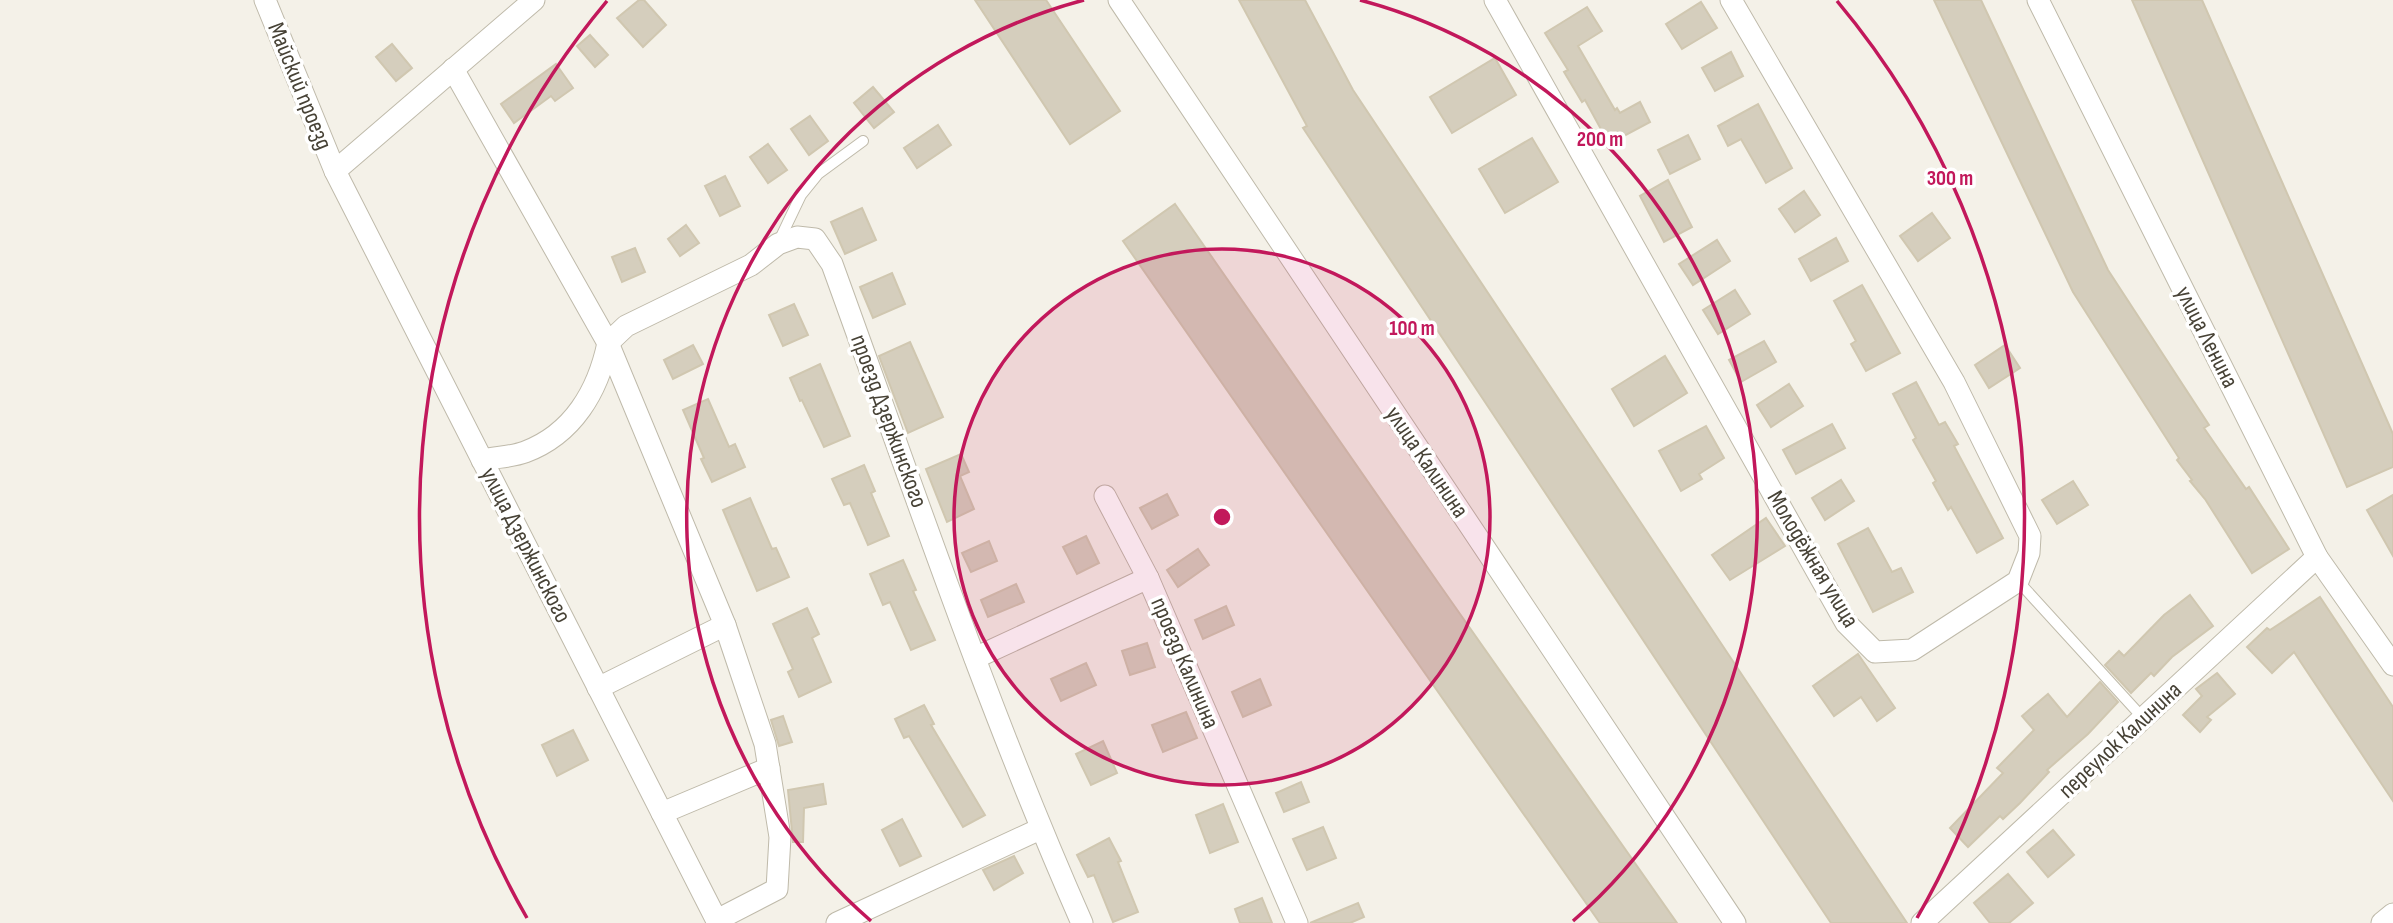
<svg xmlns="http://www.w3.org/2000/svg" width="2393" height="923" font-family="'Sofia Sans Condensed',sans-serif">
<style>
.building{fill:#d5cebd;stroke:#d0c7b0;stroke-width:2}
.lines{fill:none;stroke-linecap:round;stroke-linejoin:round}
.lane-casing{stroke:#bfbaaa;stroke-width:12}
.street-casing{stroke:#bfbaaa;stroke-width:23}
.lane{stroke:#fff;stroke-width:10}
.street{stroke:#fff;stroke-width:21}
.ring{fill:none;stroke:#c2185b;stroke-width:3.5}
.labels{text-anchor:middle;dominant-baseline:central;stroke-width:7;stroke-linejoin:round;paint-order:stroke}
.street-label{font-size:24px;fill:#474236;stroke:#fff}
.centre{fill:#c2185b;stroke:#fff;stroke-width:3.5}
.ring-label{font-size:21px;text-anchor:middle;font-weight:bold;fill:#c2185b;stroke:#fff;stroke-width:7;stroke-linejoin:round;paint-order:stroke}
</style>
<rect width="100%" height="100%" fill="#f4f1e8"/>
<g class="building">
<polygon points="639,0 644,0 666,25 643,47 617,18"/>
<polygon points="975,0 1046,0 1120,111 1070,144"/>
<polygon points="1239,0 1305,0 1353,90 1907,923 1831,923 1303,128 1307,126"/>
<polygon points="1934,0 1981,0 2108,270 2209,425 2204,428 2246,489 2249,487 2289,549 2252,573 2205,499 2190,481 2192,480 2177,460 2179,458 2073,292"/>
<polygon points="2132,0 2202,0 2393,434 2393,467 2347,487"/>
<polygon points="1701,2 1717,28 1682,49 1666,24"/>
<polygon points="1587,7 1602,31 1578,46 1615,110 1617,108 1620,113 1640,102 1650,122 1609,144 1585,100 1582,102 1564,72 1568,70 1545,33"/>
<polygon points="590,35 608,55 595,67 577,46"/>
<polygon points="392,44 412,68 396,81 376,57"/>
<polygon points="1731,52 1743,76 1715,91 1702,68"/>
<polygon points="1495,58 1516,95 1452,133 1430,97"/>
<polygon points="556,64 573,88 555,101 551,96 514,123 501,104"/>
<polygon points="873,87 894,112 874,128 854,103"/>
<polygon points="1758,104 1792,168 1766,183 1741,139 1728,146 1718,126"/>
<polygon points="810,116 828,141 809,155 791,129"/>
<polygon points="938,125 951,145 917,168 904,148"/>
<polygon points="1688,135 1700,159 1670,174 1658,150"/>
<polygon points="1532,138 1558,182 1505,213 1479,169"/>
<polygon points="768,144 787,170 768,183 750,157"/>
<polygon points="725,176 740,206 720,216 705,186"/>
<polygon points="1668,180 1692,227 1664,242 1640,196"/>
<polygon points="1804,191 1820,215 1795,232 1779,209"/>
<polygon points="1175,204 1439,584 1677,923 1600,923 1312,512 1123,241"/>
<polygon points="862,208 876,240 845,254 831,222"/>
<polygon points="1932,213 1950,238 1918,261 1900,236"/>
<polygon points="686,225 699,243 680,256 668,239"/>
<polygon points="1836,238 1848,261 1811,281 1799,259"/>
<polygon points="1717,240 1730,261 1693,285 1679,264"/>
<polygon points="635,248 645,272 622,282 612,257"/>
<polygon points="892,273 905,304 873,318 860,287"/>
<polygon points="1862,285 1900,353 1866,371 1851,344 1856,341 1834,301"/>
<polygon points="1735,290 1750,314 1718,334 1703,310"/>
<polygon points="794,304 808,335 783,346 769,315"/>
<polygon points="1764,341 1776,362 1741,382 1729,360"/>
<polygon points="910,342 943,417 908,433 879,356"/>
<polygon points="693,345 703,364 673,379 664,360"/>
<polygon points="2005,345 2020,368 1989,388 1975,365"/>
<polygon points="1665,356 1687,393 1634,426 1612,389"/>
<polygon points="820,364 850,436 824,447 802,400 800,401 790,378"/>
<polygon points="1916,382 1939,425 1945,422 1958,444 1954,446 2003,538 1977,553 1951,507 1948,510 1933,483 1936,481 1913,440 1916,438 1893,394"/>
<polygon points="1789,384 1803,406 1771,427 1757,405"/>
<polygon points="708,399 729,447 735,444 745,467 712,482 701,459 704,458 683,410"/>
<polygon points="1832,424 1845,448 1796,474 1783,450"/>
<polygon points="1706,426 1724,458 1699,474 1702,479 1681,491 1659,451"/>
<polygon points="961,454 969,472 960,476 974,509 947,522 926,469"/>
<polygon points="864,465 875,491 871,493 889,536 868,545 850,503 844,505 832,479"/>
<polygon points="1841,480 1854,501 1825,520 1812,498"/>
<polygon points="2073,481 2088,505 2057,524 2042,500"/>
<polygon points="1167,494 1178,515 1152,529 1140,508"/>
<polygon points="2393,495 2393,556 2367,510"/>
<polygon points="750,498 772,549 776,548 789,577 757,591 723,510"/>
<polygon points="1766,518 1785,546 1730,580 1712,555"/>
<polygon points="1868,528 1892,572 1901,568 1913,592 1873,612 1838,544"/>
<polygon points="1086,536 1099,563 1077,574 1063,547"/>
<polygon points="989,541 997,561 971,572 962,553"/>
<polygon points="1198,549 1209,565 1178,587 1167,570"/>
<polygon points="903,560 916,590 913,591 935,640 911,650 890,602 883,605 870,574"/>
<polygon points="1016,584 1024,602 988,617 981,600"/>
<polygon points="2190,595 2213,626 2172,657 2154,676 2151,673 2131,693 2105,665 2119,651 2124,656 2164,615"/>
<polygon points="2320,597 2393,707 2393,801 2294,652 2272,673 2247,647 2267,628 2270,630"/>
<polygon points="1226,606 1234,625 1203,639 1195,620"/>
<polygon points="807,608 819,634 812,638 831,682 799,697 788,672 793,669 773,624"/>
<polygon points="1147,643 1155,667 1130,675 1122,651"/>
<polygon points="1858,654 1895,708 1877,721 1861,697 1834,716 1813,686"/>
<polygon points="1086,663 1096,685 1061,701 1051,679"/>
<polygon points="2217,673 2235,694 2207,717 2211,720 2200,732 2183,715 2202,696 2196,689"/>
<polygon points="1260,679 1271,705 1243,717 1232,692"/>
<polygon points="2100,682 2118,702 2088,734 2047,770 2049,772 2020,803 2003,819 2000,816 1968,847 1950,828 2003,773 1997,768 2034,730 2022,716 2048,694 2067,717"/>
<polygon points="924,705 934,724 931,725 985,815 963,827 909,736 904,738 895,719"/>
<polygon points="1186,712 1197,738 1163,752 1152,725"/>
<polygon points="783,716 792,742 779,746 771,720"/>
<polygon points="573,730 588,760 557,776 542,745"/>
<polygon points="1103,741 1117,773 1091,785 1076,754"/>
<polygon points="1301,782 1309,802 1284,812 1276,793"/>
<polygon points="823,784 826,804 804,808 803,842 793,842 788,790"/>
<polygon points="1223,804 1238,842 1210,853 1196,815"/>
<polygon points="902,819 921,856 900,866 882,830"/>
<polygon points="1323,827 1336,858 1307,870 1293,839"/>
<polygon points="2053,830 2074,855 2048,877 2027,852"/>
<polygon points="1109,838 1121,861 1118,862 1138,912 1113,922 1094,875 1088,877 1077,855"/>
<polygon points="1014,856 1023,873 994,890 983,870"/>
<polygon points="2008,874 2033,903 2009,923 1990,923 1974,903"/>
<polygon points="1262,898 1272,923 1240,923 1235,909"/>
<polygon points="1358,903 1364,917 1350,923 1310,923"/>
</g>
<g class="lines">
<g class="lane-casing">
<g id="lane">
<polyline points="779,241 801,195 818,174 863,141"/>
<polyline points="2018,581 2143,718"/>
</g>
</g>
<g class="street-casing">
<g id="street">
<polyline points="265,0 335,171 718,923"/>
<polyline points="1119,0 1735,923"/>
<polyline points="1495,0 1846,623 1875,652 1912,650 2018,581 2029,553 2030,536 1954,382 1731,0"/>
<polyline points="2038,0 2317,557 2393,665"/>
<path d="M 453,69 L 608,343 L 626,326 L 751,265 L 778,244 L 797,237 L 815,239 L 832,264 C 912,484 987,708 1082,923"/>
<polyline points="335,171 534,0"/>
<path d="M 482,460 C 496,457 512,457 525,452 C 573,434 598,391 608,343"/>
<polyline points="1105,496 1148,578"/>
<polyline points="975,658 1148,578 1297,923"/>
<polyline points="598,688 725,625 608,343"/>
<polyline points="662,813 769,768"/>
<polyline points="717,920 777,889 780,837 765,744 725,625"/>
<polyline points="837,923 1040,829"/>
<polyline points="1922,923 2317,557"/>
<polyline points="2382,923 2393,914"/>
</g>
</g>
<use href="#lane" class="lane"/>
<use href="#street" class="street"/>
</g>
<circle cx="1222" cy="517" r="268" fill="#c2185b" fill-opacity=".12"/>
<g class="ring">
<circle cx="1222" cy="517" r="268"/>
<path d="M871 921A535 535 0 0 1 1084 0M1360 0A535 535 0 0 1 1573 921"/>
<path d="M527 918A803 803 0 0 1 607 1M1837 1A803 803 0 0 1 1917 918"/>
</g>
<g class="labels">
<g class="street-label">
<text transform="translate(300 86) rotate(68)">Майский проезд</text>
<text transform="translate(2207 337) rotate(63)">улица Ленина</text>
<text transform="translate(889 421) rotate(70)">проезд Дзержинского</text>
<text transform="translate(1427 462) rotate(56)">улица Калинина</text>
<text transform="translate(526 545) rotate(63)">улица Дзержинского</text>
<text transform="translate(1813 559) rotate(59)">Молодёжная улица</text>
<text transform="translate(1185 663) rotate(67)">проезд Калинина</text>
<text transform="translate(2120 740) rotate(-43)">переулок Калинина</text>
</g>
</g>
<circle cx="1222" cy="517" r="10" class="centre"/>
<g class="ring-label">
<text x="1600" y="146">200 m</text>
<text x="1950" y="185">300 m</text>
<text x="1412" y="335">100 m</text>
</g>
</svg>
